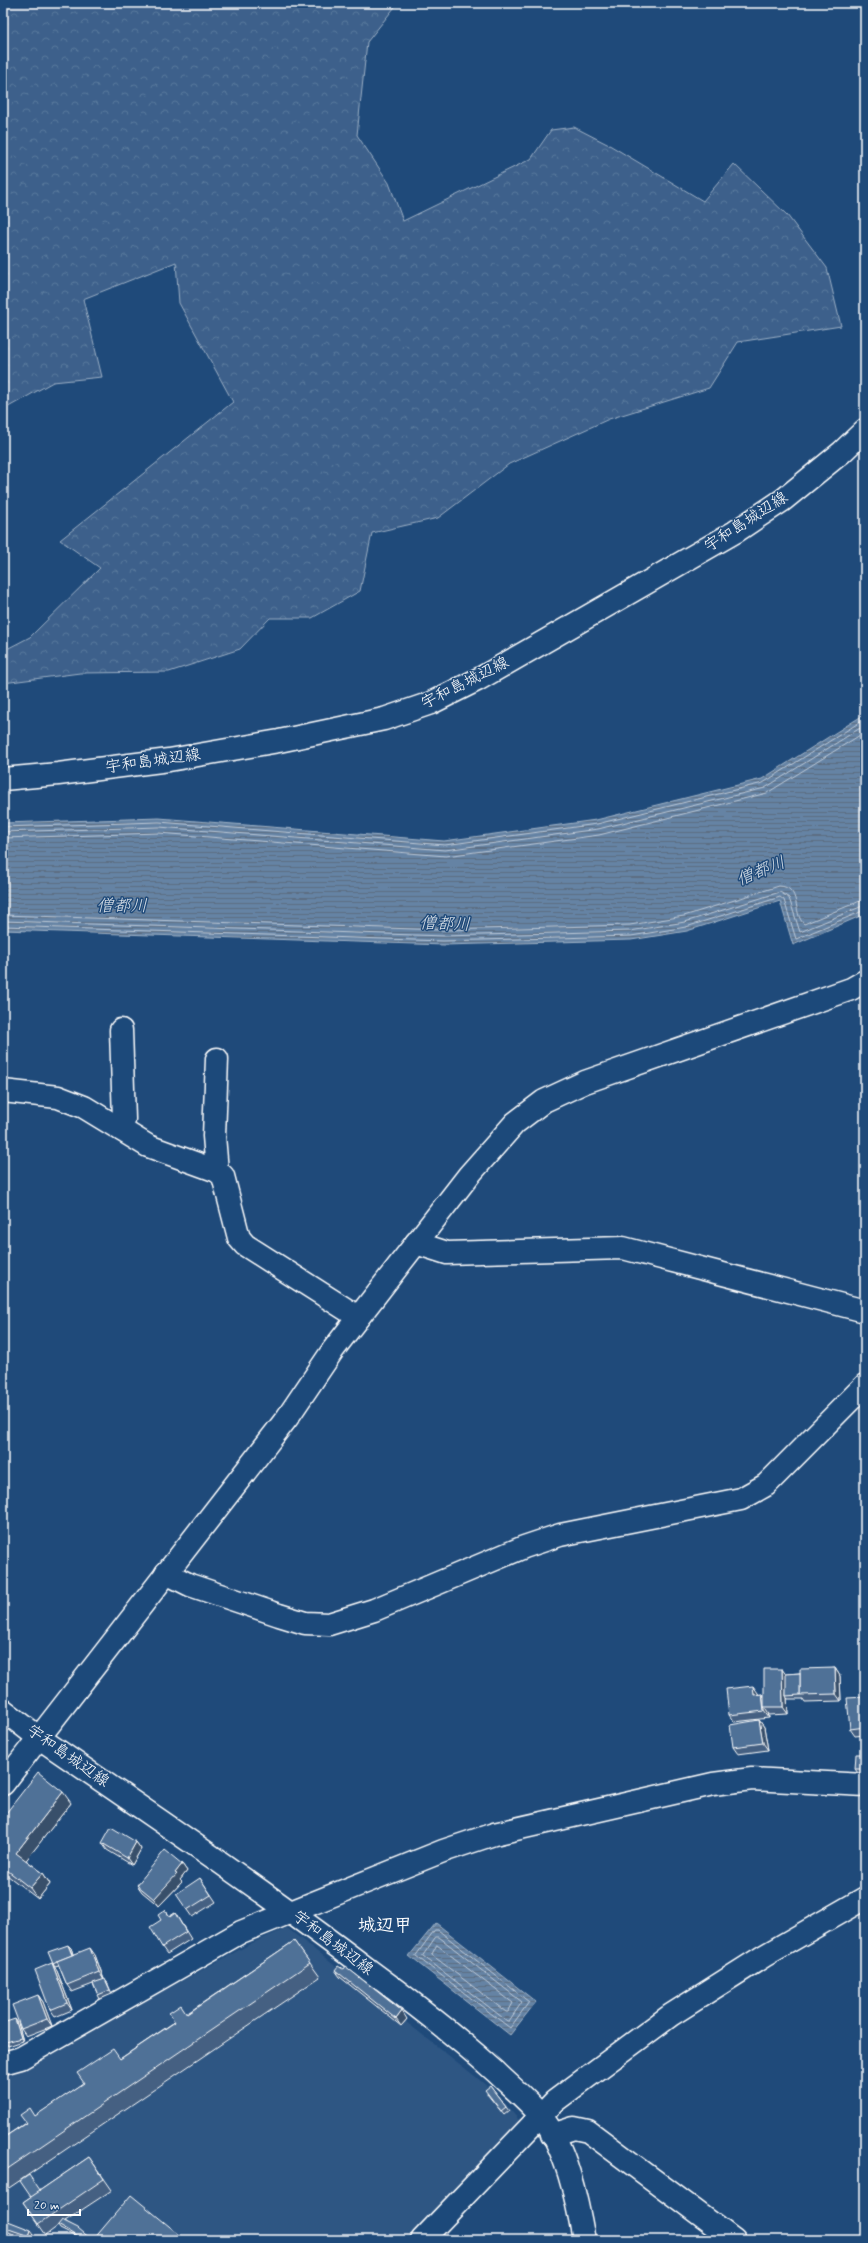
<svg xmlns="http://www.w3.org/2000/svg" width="868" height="2243" font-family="Mynerve,'Klee One',sans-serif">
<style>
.built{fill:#2e5683}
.forest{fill:url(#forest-crowns);stroke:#9eb0c5}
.water{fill:url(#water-rules);stroke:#a3b5c8}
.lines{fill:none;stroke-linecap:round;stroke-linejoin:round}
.shore{stroke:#c1cddb;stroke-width:1}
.minor-casing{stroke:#fff;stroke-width:25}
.major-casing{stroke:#fff;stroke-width:25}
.minor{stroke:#1f4a7a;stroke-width:22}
.major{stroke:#1f4a7a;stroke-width:22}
.wall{fill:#456182;stroke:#fff}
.shaded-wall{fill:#384f6a;stroke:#fff}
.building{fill:#507197;stroke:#fff}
.labels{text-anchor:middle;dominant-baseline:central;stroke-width:3;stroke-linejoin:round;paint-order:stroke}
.street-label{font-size:16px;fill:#fff;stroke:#1f4a7a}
.water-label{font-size:17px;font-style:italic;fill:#d8e0e8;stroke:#1f4a7a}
.quarter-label{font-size:18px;font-weight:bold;fill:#fff;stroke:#1f4a7a}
</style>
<defs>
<pattern id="forest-crowns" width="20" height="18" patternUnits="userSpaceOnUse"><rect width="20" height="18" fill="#3c618b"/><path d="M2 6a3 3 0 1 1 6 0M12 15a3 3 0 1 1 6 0" fill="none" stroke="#59799c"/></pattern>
<pattern id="water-rules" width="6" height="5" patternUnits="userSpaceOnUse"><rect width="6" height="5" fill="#6583a4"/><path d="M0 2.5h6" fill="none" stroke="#5b6d81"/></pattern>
</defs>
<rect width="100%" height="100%" fill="#1f4a7a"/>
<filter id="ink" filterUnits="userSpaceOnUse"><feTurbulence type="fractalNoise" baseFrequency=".025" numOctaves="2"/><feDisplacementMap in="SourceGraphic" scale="8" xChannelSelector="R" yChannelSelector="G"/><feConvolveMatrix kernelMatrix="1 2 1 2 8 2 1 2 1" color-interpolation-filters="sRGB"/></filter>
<g filter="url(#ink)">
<polygon class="built" points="287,1928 476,2077 500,2097 522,2124 413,2240 3,2240 3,2072 32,2062 252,1943"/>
<polygon class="forest" points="3,3 398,3 367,42 357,135 389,183 403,221 531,159 551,130 574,127 611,146 703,201 734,164 787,215 827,268 841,326 738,342 709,388 609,419 509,464 438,518 372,533 360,591 312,618 270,618 240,649 169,672 80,673 3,683 3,651 30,637 100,568 60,540 233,402 179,303 176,262 83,299 102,377 53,382 3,410"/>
<g class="water">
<polygon points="865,714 865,914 793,945 780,901 687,931 631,940 444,945 3,930 3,823 159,818 444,841 596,820 762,779"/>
<polygon points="436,1923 536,2002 510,2035 409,1956"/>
</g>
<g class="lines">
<g class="shore">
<polyline points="3,827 159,822 445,845 597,824 763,783 865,719"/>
<polyline points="3,832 159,827 445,850 598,829 765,788 865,725"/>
<polyline points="3,838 159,833 446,856 599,835 767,793 865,732"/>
<path d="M 3,915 L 444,930 L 630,925 L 684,916 L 779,886 C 802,887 792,913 804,924 L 865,899"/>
<polyline points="3,921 444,936 630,931 685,922 780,892 789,898 800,932 865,905"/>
<polyline points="3,926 443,941 631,936 686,927 780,897 784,900 796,939 865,910"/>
<polygon points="435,1930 438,1930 529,2002 510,2028 416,1956"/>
<polygon points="436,1937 439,1937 522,2002 509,2021 507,2021 423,1956"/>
<polygon points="437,1945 513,2003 508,2012 506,2012 432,1955"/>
</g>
<g class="minor-casing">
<g id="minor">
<polyline points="121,1030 124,1119 122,1130"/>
<polyline points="217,1059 214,1136 217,1171"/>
<polyline points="3,1091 58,1097 84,1107 148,1146 217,1171 223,1176 239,1238 245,1245 358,1317"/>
<polyline points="416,1243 447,1253 623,1248 865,1311"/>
<polyline points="166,1573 190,1585 279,1615 305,1623 329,1624 374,1610 524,1547 560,1535 741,1499 766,1485 865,1385"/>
<polyline points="3,1784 287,1418 333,1350 469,1175 515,1123 544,1101 585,1082 851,989 865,981"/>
<polyline points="3,2063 21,2058 241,1932 443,1851 494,1834 713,1784 752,1779 865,1785"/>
<polyline points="552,2135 574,2128 588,2131 734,2240"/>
<polyline points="422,2240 555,2101 671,2015 764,1956 865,1898"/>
</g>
</g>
<g class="major-casing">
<g id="major">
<polyline points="3,779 58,774 169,760 279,741 384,719 431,703 479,679 735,532 783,500 842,452 865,430"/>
<path d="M 3,1710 L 38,1737 C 150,1814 262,1889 370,1971 C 414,2003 456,2036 496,2072 C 510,2086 527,2099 540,2115 C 566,2146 577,2200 584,2240"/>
</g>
</g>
<use href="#minor" class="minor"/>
<use href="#major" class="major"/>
</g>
<g class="wall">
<polygon points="835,1668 840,1676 841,1701 805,1702 803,1699 788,1699 787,1698 788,1714 769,1715 768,1713 769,1718 734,1722 729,1715 758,1693 758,1695 762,1694 764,1697 786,1674 800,1673"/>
<polygon points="865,1697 865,1735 855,1736 850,1729"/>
<polygon points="759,1720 764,1727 768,1750 738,1754 733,1747"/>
<polygon points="865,1754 865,1773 858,1773 855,1769"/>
<polygon points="71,1803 26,1860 43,1873 50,1884 38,1899 3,1872 3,1817"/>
<polygon points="136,1842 141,1849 132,1865 107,1850 102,1843"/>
<polygon points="182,1864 187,1871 180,1880 182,1882 159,1906 142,1892 137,1885"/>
<polygon points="200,1878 216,1902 192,1917 187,1910"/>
<polygon points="165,1910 170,1916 175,1913 191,1939 167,1954 162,1947 161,1920"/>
<polygon points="294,1941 320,1977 3,2192 3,2138"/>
<polygon points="68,1945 71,1948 73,1954 95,1955 104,1979 107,1982 112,1994 100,1999 98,1995 93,1984 72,1992 67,1985 59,1966 55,1967 53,1964"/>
<polygon points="335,1970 407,2019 401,2026 340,1977"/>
<polygon points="57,1971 72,2010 55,2017 50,2010"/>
<polygon points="38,1995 43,2002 52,2026 26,2036 21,2029"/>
<polygon points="18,2023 23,2041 8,2046 6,2042"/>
<polygon points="3,2038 6,2047 3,2048"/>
<polygon points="490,2086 509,2111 504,2115 487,2094"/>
<polygon points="89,2157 112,2190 65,2221 92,2240 79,2240 76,2237 60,2229 58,2226 46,2235 23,2202"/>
<polygon points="3,2219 34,2234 31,2240 3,2230"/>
</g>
<g class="shaded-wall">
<polygon points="835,1668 840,1676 841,1701 836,1694"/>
<polygon points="782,1669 787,1676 786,1696 787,1698 788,1714 783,1707"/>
<polygon points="753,1686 758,1693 759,1703 754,1695"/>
<polygon points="762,1694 767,1701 764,1707 768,1713 769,1718 764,1711"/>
<polygon points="759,1720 764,1727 768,1750 763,1743"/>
<polygon points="63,1792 71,1803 24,1863 16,1853"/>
<polygon points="136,1842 141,1849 132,1865 127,1858"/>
<polygon points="182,1864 187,1871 180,1880 182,1882 159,1906 154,1899"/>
<polygon points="43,1873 50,1884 38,1899 30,1888"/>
<polygon points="68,1945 71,1948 75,1959 73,1956"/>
<polygon points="90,1948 95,1955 104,1980 99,1972"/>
<polygon points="52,1963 57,1971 72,2010 67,2003"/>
<polygon points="38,1995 43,2002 52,2026 47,2019"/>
<polygon points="402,2011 407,2019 401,2026 396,2019"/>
<polygon points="15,2019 18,2023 23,2041 21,2038"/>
<polygon points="3,2038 6,2047 3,2043"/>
<polygon points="31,2230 34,2234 31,2240 29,2236"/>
</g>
<g class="building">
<polygon points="835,1668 836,1694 800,1695 800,1669"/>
<polygon points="764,1669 782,1669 783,1707 764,1707"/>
<polygon points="800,1673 800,1695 786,1696 786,1674"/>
<polygon points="753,1686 754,1695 762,1694 764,1711 729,1715 726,1689"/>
<polygon points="865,1697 865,1727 850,1729 847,1698"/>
<polygon points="759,1720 763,1743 733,1747 730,1725"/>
<polygon points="856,1754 865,1754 865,1769 855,1769"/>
<polygon points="38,1772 63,1792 16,1853 43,1873 30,1888 3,1867 3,1817"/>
<polygon points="111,1827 136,1842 127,1858 102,1843"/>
<polygon points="165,1850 182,1864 175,1873 177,1874 154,1899 137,1885"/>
<polygon points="200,1878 211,1895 187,1910 176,1894"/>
<polygon points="165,1910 170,1917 175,1913 186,1932 162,1947 150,1927 161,1920 158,1915"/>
<polygon points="294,1941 310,1963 3,2172 3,2138 26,2123 20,2115 30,2108 35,2116 84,2083 77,2073 113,2049 120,2059 175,2022 169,2013 181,2005 187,2014"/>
<polygon points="68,1945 72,1955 57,1961 57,1962 53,1964 48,1952"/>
<polygon points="90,1948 99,1972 67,1985 57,1961"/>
<polygon points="52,1963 67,2003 50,2010 35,1970"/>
<polygon points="338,1966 343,1969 345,1966 402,2011 396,2019 335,1970"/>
<polygon points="105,1979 110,1990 98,1995 93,1983"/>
<polygon points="38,1995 47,2019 21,2029 12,2005"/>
<polygon points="15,2019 21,2038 6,2042 3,2033 3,2023"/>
<polygon points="490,2086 506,2107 501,2111 485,2090"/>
<polygon points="89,2157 104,2179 38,2224 23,2202"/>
<polygon points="29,2175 40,2191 31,2197 20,2181"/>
<polygon points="131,2195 186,2240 93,2240"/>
<polygon points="3,2219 31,2230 29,2236 3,2227"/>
<polygon points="62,2220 78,2228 92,2240 81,2240 73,2234 58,2225"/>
</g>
</g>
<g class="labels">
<g class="street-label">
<text transform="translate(746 522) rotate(-33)">宇和島城辺線</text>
<text transform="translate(465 683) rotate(-27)">宇和島城辺線</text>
<text transform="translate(153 761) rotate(-8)">宇和島城辺線</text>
<text transform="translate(68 1756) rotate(35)">宇和島城辺線</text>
<text transform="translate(333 1943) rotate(37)">宇和島城辺線</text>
</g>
<g class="water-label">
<text transform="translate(761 871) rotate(-22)">僧都川</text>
<text x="122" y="906">僧都川</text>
<text transform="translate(445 924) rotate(2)">僧都川</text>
</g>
<g class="quarter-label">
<text x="385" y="1926">城辺甲</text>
</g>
</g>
<rect width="868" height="2243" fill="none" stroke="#1f4a7a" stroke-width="16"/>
<rect x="8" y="8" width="852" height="2227" fill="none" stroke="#fff" stroke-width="1.5" filter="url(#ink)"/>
<path d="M28 2209v6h52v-6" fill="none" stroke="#ffffff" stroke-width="2"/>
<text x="34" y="2209" font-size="12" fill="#ffffff" stroke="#1f4a7a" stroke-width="3" paint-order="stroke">20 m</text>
</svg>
